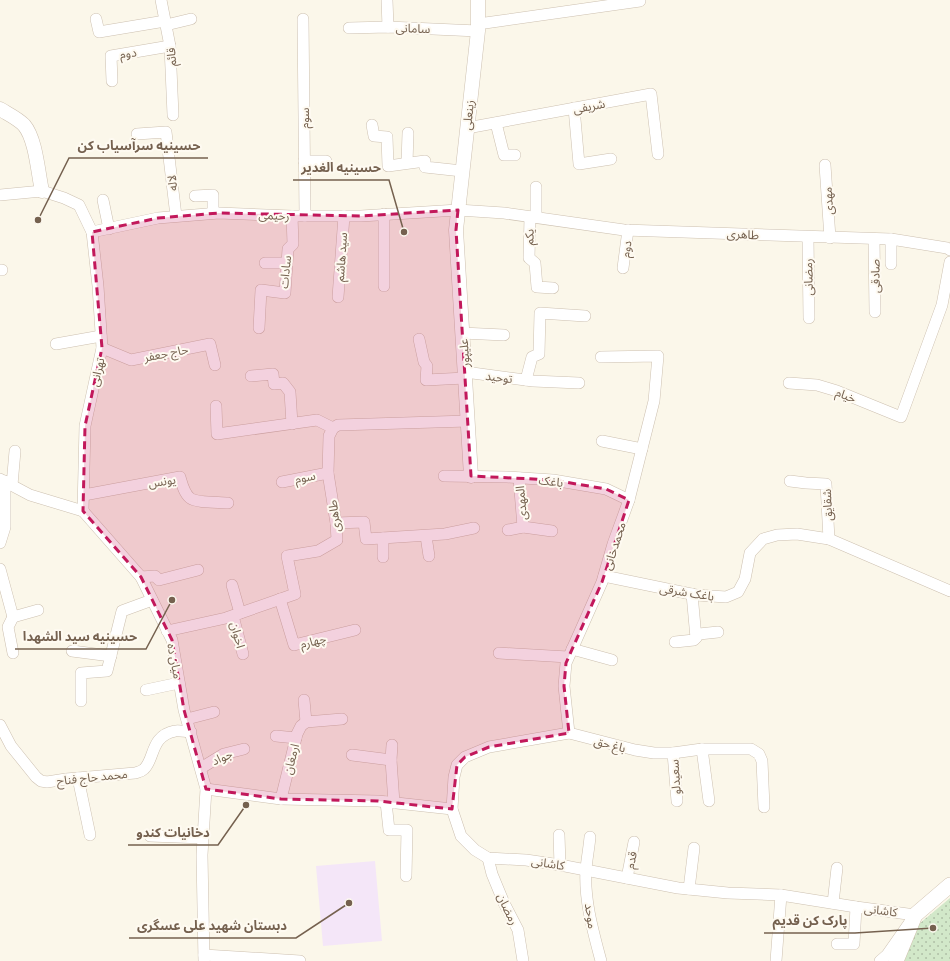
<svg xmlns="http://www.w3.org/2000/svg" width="950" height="961" font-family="Cabin,'Noto Sans Arabic',sans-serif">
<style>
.education{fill:#f4e6f8}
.grass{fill:url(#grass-dots)}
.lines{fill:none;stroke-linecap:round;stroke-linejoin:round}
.minor-casing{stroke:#cdc0b0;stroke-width:12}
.tertiary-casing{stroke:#cdc0b0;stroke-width:15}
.secondary-casing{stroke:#cfc1ae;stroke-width:16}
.minor{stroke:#fff;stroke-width:11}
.tertiary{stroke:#fff;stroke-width:14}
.secondary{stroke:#fff;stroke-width:15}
.marked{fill:#c2185b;fill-opacity:0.2;stroke:#c2185b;stroke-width:3;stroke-dasharray:8 5;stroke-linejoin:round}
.labels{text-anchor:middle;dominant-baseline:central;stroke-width:4;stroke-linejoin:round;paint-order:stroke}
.street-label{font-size:12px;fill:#75614f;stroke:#fefaf1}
.leader{fill:none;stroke:#75614f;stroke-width:1.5}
.callout-dot{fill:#75614f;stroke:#fefaf1;stroke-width:1.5}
.callout-label{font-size:13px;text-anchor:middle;font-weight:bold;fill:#75614f;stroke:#fefaf1;stroke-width:4;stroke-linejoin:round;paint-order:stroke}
</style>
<defs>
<pattern id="grass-dots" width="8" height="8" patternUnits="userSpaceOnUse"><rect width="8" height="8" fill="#d2e8c9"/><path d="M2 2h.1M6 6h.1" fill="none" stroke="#afbfa6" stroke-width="1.8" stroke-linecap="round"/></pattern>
</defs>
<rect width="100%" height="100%" fill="#fbf7ea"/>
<polygon class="education" points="375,861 382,941 323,946 316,866"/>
<polygon class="grass" points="950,898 950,961 903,961 914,933 919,924"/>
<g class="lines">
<g class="minor-casing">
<g id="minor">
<polyline points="161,0 170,46 173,115"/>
<polyline points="387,0 388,27"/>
<polyline points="96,19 99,32 165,21"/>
<polyline points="303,19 305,216"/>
<polyline points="478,24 640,1"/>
<polyline points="166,25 191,19"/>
<polyline points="349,28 388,27 478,31"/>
<polyline points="112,81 111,56 170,46"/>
<polyline points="574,108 579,164 611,159"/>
<polyline points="496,123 504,155 515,155"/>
<polyline points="372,125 374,136 387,137 388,166 425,161 425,167 462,171"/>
<polyline points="467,128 651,94 658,154"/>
<polyline points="137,134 166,132 176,216"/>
<polyline points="304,161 326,161"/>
<polyline points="407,163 408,133"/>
<polyline points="825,165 830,238"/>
<polyline points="0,195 42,191 64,198 79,205 92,232 98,286 102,348 85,426 83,511"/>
<polyline points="195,196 213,195 213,213"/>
<polyline points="103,200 109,229"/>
<polyline points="530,217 529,258 535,263 537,287 553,288"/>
<polyline points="536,217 536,187"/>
<polyline points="92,232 158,218 219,213 292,216 361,216 458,210 504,213 624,230 891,239 947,248 950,250"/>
<polyline points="808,237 809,318"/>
<polyline points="874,239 875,312"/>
<polyline points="891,239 891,264"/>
<polyline points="265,263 287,263"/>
<polyline points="623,268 628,230"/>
<polyline points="0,270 2,270"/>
<polyline points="384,286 384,214"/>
<polyline points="338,297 344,216"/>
<polyline points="259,328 261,290 285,293 288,249 293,244 292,216"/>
<polyline points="462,333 504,335"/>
<polyline points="419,339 424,362 427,366 426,380 465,378"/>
<polyline points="56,344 101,336"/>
<polyline points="102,348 131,360 210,344 215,365"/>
<polyline points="465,372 533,381 579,383"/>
<polyline points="251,376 273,374 274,384 283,383 290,392 292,424"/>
<polyline points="526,380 532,357 539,354 540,313 585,316"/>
<polyline points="789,383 817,385 837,391 901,417 942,305 950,262"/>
<polyline points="216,406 217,434 317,420 333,428"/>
<polyline points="602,441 642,449"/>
<polyline points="444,476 507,477 553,480 606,489 629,500"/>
<polyline points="519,478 523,527"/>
<polyline points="0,479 30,495 83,511"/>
<polyline points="790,481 806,483 826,484 829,539"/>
<polyline points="282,482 328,473"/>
<polyline points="12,485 15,451"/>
<path d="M 84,495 L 180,477 C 182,484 184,493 190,498 C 196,503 219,502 228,503"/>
<polyline points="83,511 141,577 172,640 184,710 206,789 202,855 204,961"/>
<polyline points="336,523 364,522 366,539 445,534 474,528"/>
<polyline points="508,530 523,527 552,531"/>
<polyline points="426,536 429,556"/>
<polyline points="383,538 383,557"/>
<polyline points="0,543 5,527 5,481"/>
<polyline points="0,569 13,617"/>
<polyline points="604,576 696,595 726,597 738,592 745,579 750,553 763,539 777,535 797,534 829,539 950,591"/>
<polyline points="141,577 155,576 159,580 198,570"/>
<polyline points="232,585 240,613"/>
<polyline points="692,594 696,638"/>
<polyline points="280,599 294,645 355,630"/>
<polyline points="233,616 243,654"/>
<polyline points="13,617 8,627 13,653"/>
<polyline points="13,617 38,610"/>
<polyline points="167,631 226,618 295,594 287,556 318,551 337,540 336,523 328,473 329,436 333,428 338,425 468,421"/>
<polyline points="675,642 694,640 699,634 718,632"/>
<polyline points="572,649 612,660"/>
<polyline points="72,651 111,656"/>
<polyline points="499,653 568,657"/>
<polyline points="146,690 179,683"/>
<polyline points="304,700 306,722"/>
<polyline points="81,701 81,673 107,671 122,611 152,600"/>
<polyline points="187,719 214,712"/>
<polyline points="306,722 342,719"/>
<path d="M 0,725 L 11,746 L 36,777 L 41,781 L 47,782 L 66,779 L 135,773 C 138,772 141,772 144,769 C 155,759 150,736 175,731 C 179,730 186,732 191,732"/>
<polyline points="569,733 564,686 566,663 602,582 613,544 629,500 654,401 658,356 601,357"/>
<polyline points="276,736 296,738"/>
<polyline points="392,745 391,760 394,803"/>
<polyline points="702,749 709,801"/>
<polyline points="673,753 677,801"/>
<polyline points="352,755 391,760"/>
<polyline points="201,768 224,754 244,749"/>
<polyline points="78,778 90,835"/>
<polyline points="206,789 281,799 378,801 452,809 461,836 475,850 488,858 526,860 560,865 678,888 728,893 781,895 856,907 915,915 887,955 880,961"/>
<polyline points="281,799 297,734 301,726 306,722"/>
<polyline points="386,802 389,830 407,830 406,876"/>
<polyline points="452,809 454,777 457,765 465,757 489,747 569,733 635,750 654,753 673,753 702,749 751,749 759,754 762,761 764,807"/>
<polyline points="559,835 560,865"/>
<polyline points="150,836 203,838"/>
<path d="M 590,837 C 589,848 587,858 586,869 C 584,900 593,931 601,961"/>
<polyline points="488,858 492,874 504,903 518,930 523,961"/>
<polyline points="627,878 634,842"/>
<polyline points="689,889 694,848"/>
<polyline points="833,903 837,868"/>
<polyline points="837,944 854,944 856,907"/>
<polyline points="204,955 300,961"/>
<polyline points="776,961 781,895"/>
</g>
</g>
<g class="tertiary-casing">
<g id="tertiary">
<path d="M 0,109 C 8,114 17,118 24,125 C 36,139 38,173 42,191"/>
<polyline points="471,476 456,230 478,31 478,0"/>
</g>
</g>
<g class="secondary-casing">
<polyline id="secondary" points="896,961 915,915 950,885"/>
</g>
<use href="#minor" class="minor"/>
<use href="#tertiary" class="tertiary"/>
<use href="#secondary" class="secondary"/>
</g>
<path class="marked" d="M 458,210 L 456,230 L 471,476 L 553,480 L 606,489 L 629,500 L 602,582 L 566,663 L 564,686 L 569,733 L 489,747 L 465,757 L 457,765 L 452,809 L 378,801 L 281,799 L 206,789 L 184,710 L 172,640 L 141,577 L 83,511 L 85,426 L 102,348 L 92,232 L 158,218 L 219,213 L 361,216 Z"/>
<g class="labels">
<g class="street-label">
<text transform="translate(413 28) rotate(2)">سامانی</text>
<text transform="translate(128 53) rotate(-9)">دوم</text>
<text transform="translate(171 57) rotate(-94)">قائم</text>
<text transform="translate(589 106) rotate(-11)">شریفی</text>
<text transform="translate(468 115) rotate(-84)">زینعلی</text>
<text transform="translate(304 118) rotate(-90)">سوم</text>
<text transform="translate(172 183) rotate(-96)">لاله</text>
<text transform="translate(828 201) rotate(-94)">مهدی</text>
<text transform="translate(274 215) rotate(2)">رحیمی</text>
<text transform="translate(743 234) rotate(3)">طاهری</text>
<text transform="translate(529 237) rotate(-89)">یکم</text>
<text transform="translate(626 249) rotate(-82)">دوم</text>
<text transform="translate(341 257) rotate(-86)">سید هاشم</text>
<text transform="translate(285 272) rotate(-84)">سادات</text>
<text transform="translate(875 276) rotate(-91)">صادقی</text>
<text transform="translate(808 277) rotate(-91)">رمضانی</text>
<text transform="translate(166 353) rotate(-11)">حاج جعفر</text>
<text transform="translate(464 353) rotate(-94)">علیپور</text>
<text transform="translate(97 372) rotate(-77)">تهرانی</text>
<text transform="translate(499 377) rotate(7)">توحید</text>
<text transform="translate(846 395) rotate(21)">خیام</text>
<text transform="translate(305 477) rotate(-12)">سوم</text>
<text transform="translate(162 481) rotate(-8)">یونس</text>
<text transform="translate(551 481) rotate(7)">باغک</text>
<text transform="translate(521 503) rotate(-95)">المهدی</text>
<text transform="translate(827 505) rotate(-93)">شقایق</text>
<text transform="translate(334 516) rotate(-97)">طاهری</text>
<text transform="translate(614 546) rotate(-72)">محمدخانی</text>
<text transform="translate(687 592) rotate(9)">باغک شرقی</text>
<text transform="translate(238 635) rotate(75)">اخوان</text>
<text transform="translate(313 641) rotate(-14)">چهارم</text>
<text transform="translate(175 661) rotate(79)">میان ده</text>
<text transform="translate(610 744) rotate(15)">باغ حق</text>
<text transform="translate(222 757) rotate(-24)">جواد</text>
<text transform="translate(291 759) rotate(-76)">ارمغان</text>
<text transform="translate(92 777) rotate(-6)">محمد حاج فناح</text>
<text transform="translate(675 777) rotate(-94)">سعیدلو</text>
<text transform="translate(631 860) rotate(-79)">قدم</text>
<text transform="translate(548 863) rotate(9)">کاشانی</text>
<text transform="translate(508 909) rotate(65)">رمضان</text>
<text transform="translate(881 910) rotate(7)">کاشانی</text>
<text transform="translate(591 916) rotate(82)">موحد</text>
</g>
</g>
<path class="leader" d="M38 220L69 158H208M404 232L389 180H293M172 600L146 649H15M246 805L218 845H128M933 928L855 933H764M349 903L296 938H129"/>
<g class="callout-dot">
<circle cx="38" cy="220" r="4"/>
<circle cx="404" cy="232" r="4"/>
<circle cx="172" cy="600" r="4"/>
<circle cx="246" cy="805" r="4"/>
<circle cx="933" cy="928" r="4"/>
<circle cx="349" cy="903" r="4"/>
</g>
<g class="callout-label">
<text x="139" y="150">حسینیه سرآسیاب کن</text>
<text x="341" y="172">حسینیه الغدیر</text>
<text x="80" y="641">حسینیه سید الشهدا</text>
<text x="173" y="837">دخانیات کندو</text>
<text x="810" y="925">پارک کن قدیم</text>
<text x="212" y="930">دبستان شهید علی عسگری</text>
</g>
</svg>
